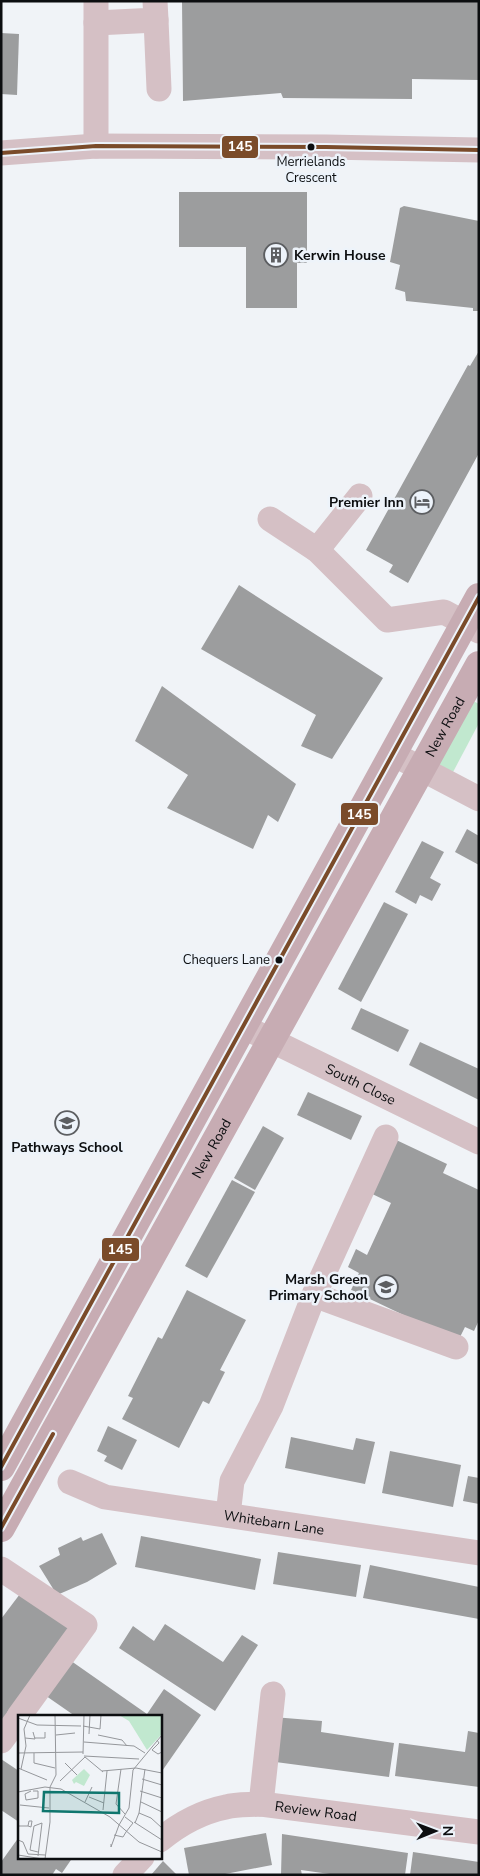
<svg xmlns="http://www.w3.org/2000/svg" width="480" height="1876" font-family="'Nunito Sans',sans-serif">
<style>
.green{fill:#c1e8cf}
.building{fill:#9c9d9e}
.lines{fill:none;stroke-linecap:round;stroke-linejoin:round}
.minor{stroke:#d5c0c5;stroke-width:25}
.major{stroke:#c7acb3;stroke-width:28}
.bus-1-casing{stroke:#edf3fa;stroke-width:8}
.bus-1{stroke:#7a4b2a;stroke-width:4}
.bus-dot{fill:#0c0e10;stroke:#edf3fa;stroke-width:2}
.labels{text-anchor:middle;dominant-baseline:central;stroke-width:5;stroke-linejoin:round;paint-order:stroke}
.bus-label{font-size:13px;fill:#0c0e10;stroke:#edf3fa}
.poi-label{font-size:14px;font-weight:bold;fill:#0c0e10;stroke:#edf3fa;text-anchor:end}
.street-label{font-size:14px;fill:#0c0e10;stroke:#edf3fa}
.inset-road{fill:none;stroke:#95979b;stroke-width:1}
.view{fill:#0f766e;fill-opacity:0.15;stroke:#0f766e;stroke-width:2.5}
.inset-edge{fill:none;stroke:#0c0e10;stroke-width:2.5}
.line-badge{stroke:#edf3fa;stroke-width:2}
.badge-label{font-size:14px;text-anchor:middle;font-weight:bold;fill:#fff}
</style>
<rect width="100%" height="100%" fill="#f0f3f7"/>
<polygon class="green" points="465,697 479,704 479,723 452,774 431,763"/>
<g class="building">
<polygon points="182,1 479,1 479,80 412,79 412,99 283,98 281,93 183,101"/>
<polygon points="1,33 19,34 17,95 1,94"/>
<polygon points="179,192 307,192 307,263 297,263 297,308 246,308 246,247 179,247"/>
<polygon points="404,206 479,221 479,311 473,311 473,308 406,301 405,292 395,289 400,265 390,262 400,208"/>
<polygon points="479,351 479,453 408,583 389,572 393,565 366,550 468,365 470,366"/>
<polygon points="239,585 383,678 332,759 301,746 316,715 201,649"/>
<polygon points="162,686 296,784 278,822 268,815 253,849 167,808 188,775 135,741"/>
<polygon points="467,829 479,836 479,865 455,852"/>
<polygon points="422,841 444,852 430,878 441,884 432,901 420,895 416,904 395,892"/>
<polygon points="384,902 408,914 361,1002 338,989"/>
<polygon points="361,1008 409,1030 398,1052 351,1029"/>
<polygon points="420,1042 479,1069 479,1100 409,1065"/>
<polygon points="308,1092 362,1116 351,1140 297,1115"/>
<polygon points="263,1126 284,1138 255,1190 234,1178"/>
<polygon points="392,1138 447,1164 443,1173 479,1190 479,1320 474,1331 465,1327 458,1341 351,1290 359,1273 348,1267 356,1249 367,1255 391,1203 366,1191"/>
<polygon points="232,1180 255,1192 207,1278 185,1266"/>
<polygon points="187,1290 246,1320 220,1370 225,1372 209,1404 203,1401 179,1448 122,1419 133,1398 128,1396 158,1337 162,1339"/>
<polygon points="108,1426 137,1440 122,1470 104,1461 107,1456 97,1451"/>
<polygon points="291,1437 353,1450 356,1438 375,1442 365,1484 285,1468"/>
<polygon points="390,1451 461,1465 453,1507 382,1493"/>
<polygon points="468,1476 479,1478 479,1504 463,1501"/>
<polygon points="102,1533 117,1564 87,1582 57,1595 39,1566 60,1555 58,1548 81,1537 83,1541"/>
<polygon points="141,1536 261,1559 255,1590 135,1567"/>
<polygon points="278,1552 361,1565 356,1597 273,1584"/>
<polygon points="370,1565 479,1587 479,1619 363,1598"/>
<polygon points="23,1590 73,1627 1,1725 1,1619"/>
<polygon points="165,1624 223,1662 242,1635 258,1645 215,1711 119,1648 133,1626 154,1641"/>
<polygon points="64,1656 147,1714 164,1689 201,1715 160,1774 160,1716 75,1716 39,1691"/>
<polygon points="273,1717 322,1721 321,1732 394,1743 389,1777 268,1761"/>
<polygon points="468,1731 479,1733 479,1787 395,1776 399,1743 465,1752"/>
<polygon points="1,1759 19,1771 19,1822 1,1810"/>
<polygon points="266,1833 272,1865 220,1875 189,1875 184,1848"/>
<polygon points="282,1834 408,1853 405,1875 337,1875 301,1870 302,1875 281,1875"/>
<polygon points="19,1837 19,1857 73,1857 62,1873 56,1869 52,1875 1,1875 1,1862"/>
<polygon points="413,1852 479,1862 479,1875 410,1875"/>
<polygon points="163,1861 177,1875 151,1875"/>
</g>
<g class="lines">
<g class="minor">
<polyline points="156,20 159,89"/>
<polyline points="96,23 156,20 155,1"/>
<polyline points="96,146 96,1"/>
<polyline points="1,153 96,146 326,147 479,150"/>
<polyline points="270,519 317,550 387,620 444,612 479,631"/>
<polyline points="317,550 360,496"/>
<polyline points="393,754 479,799"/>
<path id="s1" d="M 244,1027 L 479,1142"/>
<polyline points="314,1295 456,1347"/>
<path id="s2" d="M 70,1482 L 105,1497 L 479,1553"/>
<polyline points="228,1515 232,1481 271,1406 314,1295 386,1137"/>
<polyline points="1,1569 85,1625 19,1716"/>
<polyline points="1,1741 19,1717"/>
<polyline points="261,1804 273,1694"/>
<path id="s3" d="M 160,1840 C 178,1825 201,1812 226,1807 C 237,1804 249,1805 261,1804 L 479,1832"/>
<polyline points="125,1875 142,1857"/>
</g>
<g class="major">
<polyline points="1,1467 479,597"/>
<path id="s4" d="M 1,1528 L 479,665"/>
</g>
<g class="bus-1-casing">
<g id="bus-1">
<polyline points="1,153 96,146 326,147 479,150"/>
<polyline points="1,1467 479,597"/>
<polyline points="1,1528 53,1434"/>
</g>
</g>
<use href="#bus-1" class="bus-1"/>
</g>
<defs>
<g id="building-ring" transform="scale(1.25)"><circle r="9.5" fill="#edf3fa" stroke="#5c5e61" stroke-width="1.5"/><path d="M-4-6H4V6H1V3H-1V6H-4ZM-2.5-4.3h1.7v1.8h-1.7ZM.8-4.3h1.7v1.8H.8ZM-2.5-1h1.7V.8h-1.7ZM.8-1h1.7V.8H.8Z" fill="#5c5e61"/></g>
<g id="hotel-ring" transform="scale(1.25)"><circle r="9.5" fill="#edf3fa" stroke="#5c5e61" stroke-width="1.5"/><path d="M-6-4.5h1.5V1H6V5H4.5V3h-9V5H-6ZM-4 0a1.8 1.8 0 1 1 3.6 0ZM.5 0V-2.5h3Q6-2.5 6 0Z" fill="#5c5e61"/></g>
<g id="school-ring" transform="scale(1.25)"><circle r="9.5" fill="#edf3fa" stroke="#5c5e61" stroke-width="1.5"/><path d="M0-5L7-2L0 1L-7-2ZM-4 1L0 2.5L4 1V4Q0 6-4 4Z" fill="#5c5e61"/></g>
</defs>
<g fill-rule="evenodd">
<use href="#building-ring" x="276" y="255"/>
<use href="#hotel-ring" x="422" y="502"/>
<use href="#school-ring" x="67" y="1123"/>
<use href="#school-ring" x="386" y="1287"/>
</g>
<g class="bus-dot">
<circle cx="311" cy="147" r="4.5"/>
<circle cx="279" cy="960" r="4.5"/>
</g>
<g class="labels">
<g class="bus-label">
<text x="311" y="162">Merrielands<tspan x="311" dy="16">Crescent</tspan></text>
<text x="270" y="960" text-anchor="end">Chequers Lane</text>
</g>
<g class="poi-label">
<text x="294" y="255" text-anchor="start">Kerwin House</text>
<text x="404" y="502">Premier Inn</text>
<text x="67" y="1147" text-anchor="middle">Pathways School</text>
<text x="368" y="1279">Marsh Green<tspan x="368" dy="16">Primary School</tspan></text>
</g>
<g class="street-label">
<text stroke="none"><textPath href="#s4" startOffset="916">New Road</textPath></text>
<text stroke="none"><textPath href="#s1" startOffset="130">South Close</textPath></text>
<text stroke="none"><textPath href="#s4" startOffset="434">New Road</textPath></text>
<text stroke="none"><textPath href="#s2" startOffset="209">Whitebarn Lane</textPath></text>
<text stroke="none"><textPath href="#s3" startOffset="165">Review Road</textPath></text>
</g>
</g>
<g transform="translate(18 1715)">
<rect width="144" height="144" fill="#f0f3f7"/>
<path d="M 101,0 L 144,0 L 144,19 L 129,35 L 111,6 ZM 66,54 L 72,60 L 66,71 L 58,67 L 56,69 L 54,65 Z" fill="#c1e8cf"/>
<path class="inset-road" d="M 0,3 L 19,10 L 63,11M 65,11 L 82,14 L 83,0M 71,19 L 72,0M 38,20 L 57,18M 80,20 L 104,25 L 109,31M 7,23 L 17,24 L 15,17M 17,23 L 27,23 L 27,17M 139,25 L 141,28 L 134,35 L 140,39 L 144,37M 66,27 L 116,31 L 127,38M 0,38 L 65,37M 16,38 L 16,48 L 37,53M 65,39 L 66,0M 66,41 L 121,44M 67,42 L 85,57M 47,48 L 59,60M 0,53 L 29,65M 3,54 L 8,31 L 6,14 L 12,0M 103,54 L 98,89 L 107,99M 84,56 L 118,53 L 144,58M 124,64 L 144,70M 42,66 L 67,42M 32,72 L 38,60 L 37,0M 13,76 L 7,79 L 8,85 L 20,83 L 20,76 L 15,76M 122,76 L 144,83M 0,77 L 27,72 L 43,74 L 92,102 L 121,127 L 144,137M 71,82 L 86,88M 67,87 L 74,72M 123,87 L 144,97M 2,90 L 31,93M 85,95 L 89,56M 121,98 L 133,103 L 144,113M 107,102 L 115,108 L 108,117M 116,107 L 144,125M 117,108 L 121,98 L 127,54M 101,110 L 111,93 L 115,55 L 144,20M 0,111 L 10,111 L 11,106 L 14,106 L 13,112 L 10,111M 96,120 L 105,122 L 108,117M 0,125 L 5,127 L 10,139 L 27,140M 93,129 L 93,132 L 101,110M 0,140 L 25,144M 20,141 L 24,108 L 16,111 L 12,135 L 20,137M 27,144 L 32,107 L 32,72"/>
<path class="view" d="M 26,77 L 101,78 L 101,98 L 25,96 Z"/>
<rect width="144" height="144" class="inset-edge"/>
</g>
<g class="line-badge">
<rect x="221" y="135" width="38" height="24" rx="5" fill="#7a4b2a"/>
<rect x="340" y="802" width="39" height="24" rx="5" fill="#7a4b2a"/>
<rect x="101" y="1237" width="39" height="25" rx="5" fill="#7a4b2a"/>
</g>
<g class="badge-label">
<text x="240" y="151">145</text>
<text x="359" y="819">145</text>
<text x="120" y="1254">145</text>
</g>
<rect width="480" height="1876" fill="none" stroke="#0c0e10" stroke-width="5"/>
<g transform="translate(435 1831) rotate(89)" stroke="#edf3fa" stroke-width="4" paint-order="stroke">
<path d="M0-4L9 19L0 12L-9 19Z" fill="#0c0e10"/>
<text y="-8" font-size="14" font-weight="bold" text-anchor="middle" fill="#0c0e10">N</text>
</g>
</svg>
